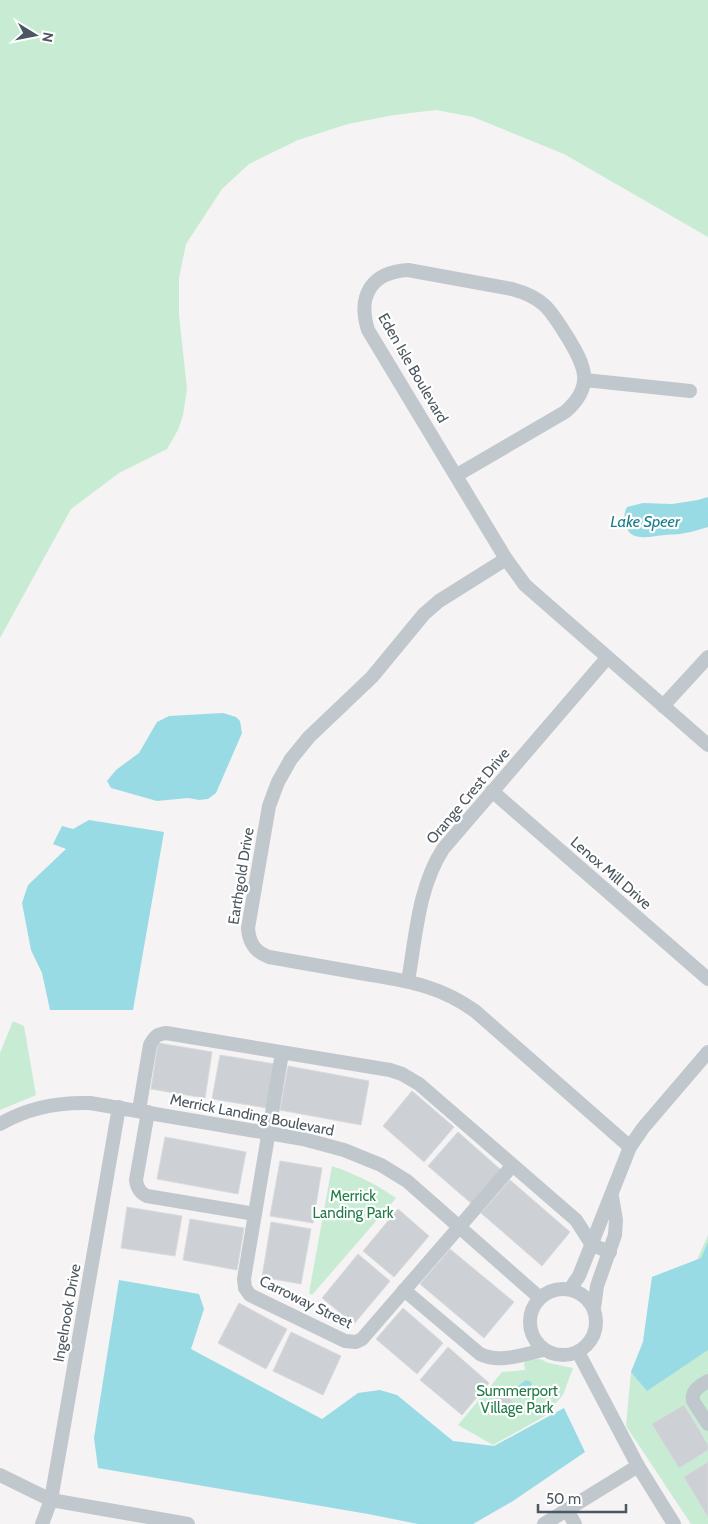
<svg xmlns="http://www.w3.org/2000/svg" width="708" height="1524" font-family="Cabin,sans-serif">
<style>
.green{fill:#c7ecd3}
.water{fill:#99dbe5}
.building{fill:#cdd0d4;stroke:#d8dadd}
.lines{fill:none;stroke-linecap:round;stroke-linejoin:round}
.minor{stroke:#c0c8cd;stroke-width:14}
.labels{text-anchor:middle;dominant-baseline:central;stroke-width:4.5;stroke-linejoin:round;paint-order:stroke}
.street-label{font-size:15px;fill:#4c575f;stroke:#fff}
.park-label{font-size:15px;fill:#227b47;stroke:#fff}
.water-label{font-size:16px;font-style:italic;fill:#1a7e8c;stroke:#fff}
</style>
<rect width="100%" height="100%" fill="#f5f3f3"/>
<g class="green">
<polygon points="0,0 708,0 708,237 564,154 473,117 436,110 394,115 348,124 298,140 249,164 222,189 186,244 179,278 179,315 187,389 183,415 178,430 167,449 119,473 71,509 0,638"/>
<polygon points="13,1021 24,1026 36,1095 0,1110 0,1053"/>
<path d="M 332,1166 C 355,1174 376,1184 396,1198 L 312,1295 L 309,1293 Z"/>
<polygon points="708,1235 708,1524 691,1524 626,1426 631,1372 643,1342 652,1277 697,1260"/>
<polygon points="540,1359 549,1363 573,1368 563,1395 545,1416 493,1445 458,1425 502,1372 525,1370 524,1363 526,1360"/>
</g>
<g class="water">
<path d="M 708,497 L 708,527 C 700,529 693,532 685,533 C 678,535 671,534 665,535 C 651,536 628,544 625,522 C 624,516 624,513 627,507 L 643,503 L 672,504 L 698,500 Z"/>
<polygon points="223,713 236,717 240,721 242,733 216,793 208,799 199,800 188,798 157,801 111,788 107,781 116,770 139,753 157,722 169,716"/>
<polygon points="89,820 164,832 133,1010 50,1010 42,973 31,950 22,903 28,885 66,849 53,844 62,826 73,829"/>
<polygon points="708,1242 708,1350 647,1391 631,1372 643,1342 652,1277 701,1258"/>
<polygon points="119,1280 199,1294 204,1309 191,1349 322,1419 358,1393 380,1390 397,1395 453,1441 494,1446 564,1408 585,1452 513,1501 473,1524 418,1524 368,1514 98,1468 94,1438"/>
<polygon points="526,1380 531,1382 533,1389 519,1399 514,1397 513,1390"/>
</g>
<g class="building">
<polygon points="158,1043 212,1052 205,1098 151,1089"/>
<polygon points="220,1055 275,1064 267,1108 212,1099"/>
<polygon points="288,1066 369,1081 361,1125 280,1110"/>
<polygon points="412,1091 454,1127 424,1162 383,1126"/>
<polygon points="458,1132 501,1170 472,1204 428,1166"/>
<polygon points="165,1137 246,1152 238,1194 157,1179"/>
<polygon points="280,1161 322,1168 313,1223 270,1216"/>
<polygon points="510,1180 570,1232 542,1266 481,1213"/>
<polygon points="127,1207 182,1216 175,1256 121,1248"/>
<polygon points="398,1209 429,1236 394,1277 363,1251"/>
<polygon points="190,1219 244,1228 237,1270 183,1260"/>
<polygon points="271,1222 311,1229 301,1284 262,1277"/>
<polygon points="450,1249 514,1302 484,1338 420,1284"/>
<polygon points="358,1254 390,1281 354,1324 322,1298"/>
<polygon points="239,1303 287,1329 266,1369 218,1343"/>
<polygon points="403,1308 443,1343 417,1374 376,1339"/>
<polygon points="291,1332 341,1356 323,1395 273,1371"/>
<polygon points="448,1347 489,1383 462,1415 420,1380"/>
<polygon points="506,1394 514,1404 508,1408 510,1411 506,1414 504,1412 499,1415 491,1405 496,1401 493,1398 498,1395 501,1398"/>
<polygon points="684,1405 708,1445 708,1450 679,1468 652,1424"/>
<polygon points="708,1462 708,1517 684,1477"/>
</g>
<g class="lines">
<g class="minor">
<polyline points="585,380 690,391"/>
<path d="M 457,475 L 565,412 C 595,386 585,366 568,338 C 551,311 545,298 512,289 L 408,270 C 372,272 357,295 368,330 L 506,559 L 525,585 L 708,745"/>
<path d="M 506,559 L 439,601 L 424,614 L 372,677 L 309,737 L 291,759 L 278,782 L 269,806 L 248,928 C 249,943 255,952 269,957 C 299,962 330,968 360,973 C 405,981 437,984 475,1011 L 630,1147"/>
<polyline points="663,706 708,657"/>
<polyline points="492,791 708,979"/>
<path d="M 408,981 C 416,936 418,888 443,849 L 607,658"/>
<polyline points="282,1053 244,1279 245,1288 250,1295 345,1341 356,1342 362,1339 512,1166"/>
<path d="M 139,1110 L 150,1045 C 154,1037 157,1034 166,1033 L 390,1070 L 402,1074 L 419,1084 L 576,1220 L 592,1245 L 610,1252"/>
<path d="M 148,1112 L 136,1180 C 137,1188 140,1193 147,1196 L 255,1214"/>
<path d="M 0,1124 C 27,1108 58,1102 90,1103 L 303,1139 L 344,1150 L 381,1165 L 407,1181 L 540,1298"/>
<circle cx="563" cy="1322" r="33"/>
<polyline points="570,1289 579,1276 630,1147 643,1128 708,1052"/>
<path d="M 404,1290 L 480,1354 C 499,1364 524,1354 544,1350"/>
<polyline points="594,1308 597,1286 615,1235 616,1220 612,1197"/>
<polyline points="578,1352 638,1466 674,1524"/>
<path d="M 708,1381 C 700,1386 691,1390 693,1401 L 708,1424"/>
<polyline points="0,1475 51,1500 188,1524"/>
<polyline points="567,1510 575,1524"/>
<polyline points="42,1524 51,1500 119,1107"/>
<polyline points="544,1524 638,1466"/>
</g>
</g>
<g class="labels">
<g class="street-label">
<text transform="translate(413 368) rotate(60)">Eden Isle Boulevard</text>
<text transform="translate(468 796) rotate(-50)">Orange Crest Drive</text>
<text transform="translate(611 873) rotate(41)">Lenox Mill Drive</text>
<text transform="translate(241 876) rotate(-81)">Earthgold Drive</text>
<text transform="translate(252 1115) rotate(11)">Merrick Landing Boulevard</text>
<text transform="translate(306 1302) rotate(26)">Carroway Street</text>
<text transform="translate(67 1313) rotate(-80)">Ingelnook Drive</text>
</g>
<g class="park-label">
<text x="353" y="1196">Merrick<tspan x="353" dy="17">Landing Park</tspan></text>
<text x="517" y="1391">Summerport<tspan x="517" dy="17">Village Park</tspan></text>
</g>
<g class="water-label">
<text x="645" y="521">Lake Speer</text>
</g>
</g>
<g transform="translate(35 35) rotate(100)" stroke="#ffffff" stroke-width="4" paint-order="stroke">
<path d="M0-4L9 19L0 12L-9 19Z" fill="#4c575f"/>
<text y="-8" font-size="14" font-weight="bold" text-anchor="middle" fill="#4c575f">N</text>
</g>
<path d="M538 1504v8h88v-8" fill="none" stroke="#4c575f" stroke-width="2.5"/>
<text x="546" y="1504" font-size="15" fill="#4c575f" stroke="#ffffff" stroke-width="4" paint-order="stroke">50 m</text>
</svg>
